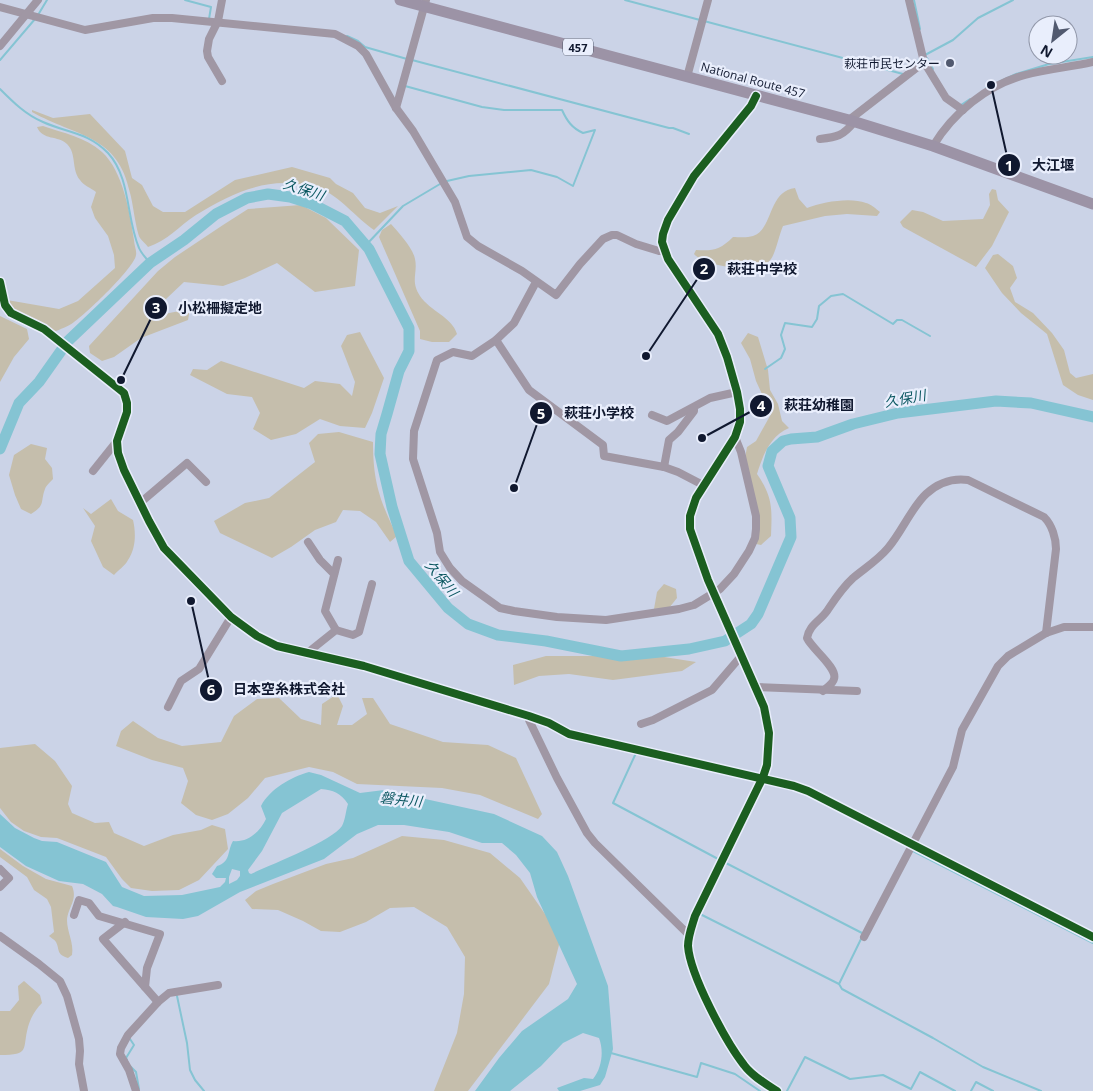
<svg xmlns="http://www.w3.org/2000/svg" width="1093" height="1091" font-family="'Open Sans','Noto Sans JP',sans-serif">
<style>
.green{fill:#c5beac}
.water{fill:#85c4d3;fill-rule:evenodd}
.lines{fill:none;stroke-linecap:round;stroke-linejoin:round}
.stream{stroke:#85c4d3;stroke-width:2}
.river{stroke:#85c4d3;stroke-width:11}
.minor{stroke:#a097a4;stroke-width:8}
.highway{stroke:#9c93a6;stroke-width:11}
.minor-bridge{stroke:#a097a4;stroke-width:8}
.cycleway-casing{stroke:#e9eefc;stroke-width:11}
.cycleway{stroke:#1b5e20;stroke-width:8}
.poi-dot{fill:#51596f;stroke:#e9eefc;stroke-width:2}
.labels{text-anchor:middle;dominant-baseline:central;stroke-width:4.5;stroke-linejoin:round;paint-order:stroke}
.shield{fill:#e9eefc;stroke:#51586c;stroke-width:1}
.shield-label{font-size:11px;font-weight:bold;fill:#10182f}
.poi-label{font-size:12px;fill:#10182f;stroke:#e9eefc;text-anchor:end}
.street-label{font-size:12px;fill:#10182f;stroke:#e9eefc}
.water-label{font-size:14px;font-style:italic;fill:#0b5761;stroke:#e9eefc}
.leader{fill:none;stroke:#10182f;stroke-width:2}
.callout-dot{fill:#10182f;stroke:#e9eefc;stroke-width:2}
.mark-label{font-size:15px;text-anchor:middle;font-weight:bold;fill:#fff}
.callout-label{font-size:14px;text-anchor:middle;font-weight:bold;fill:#10182f;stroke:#e9eefc;stroke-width:4.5;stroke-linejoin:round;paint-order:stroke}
</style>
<rect width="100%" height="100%" fill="#cbd3e7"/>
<g class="green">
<path d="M 32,110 L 53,118 L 90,114 L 125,151 L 132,178 L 142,185 L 153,206 L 163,212 L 185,212 L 235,180 L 292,167 L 330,178 L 336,184 L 353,193 L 365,208 L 380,213 L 398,206 L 374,230 C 355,217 341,197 319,188 C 315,186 309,185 304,185 C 264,177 229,195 196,215 C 179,226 167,241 148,247 C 146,244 142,241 140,238 C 136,231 133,203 130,193 C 118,134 76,137 32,112 Z"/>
<path d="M 43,126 C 63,133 85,137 102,152 C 123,171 130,213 134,240 C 134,245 137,251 136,255 C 135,267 85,315 74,322 C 68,327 60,329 54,332 L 40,322 L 11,310 L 7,300 L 59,309 L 78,301 L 115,268 L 114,255 L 108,236 L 95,218 L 91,207 L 96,192 C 91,188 83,185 80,180 C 71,169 77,154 67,144 C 58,135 43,141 37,127 Z"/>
<path d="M 795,188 L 799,199 L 807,208 C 823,202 850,197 866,203 C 871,204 876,209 880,212 L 877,216 L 847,214 L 825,216 L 783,226 C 779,235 776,252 771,259 C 760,275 705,267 694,254 L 696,250 C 713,251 720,250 733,237 C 738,237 747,238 753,236 C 773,230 768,191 795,188 Z"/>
<polygon points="992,189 996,190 998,200 1009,212 992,246 976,267 903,227 900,222 912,210 923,212 943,221 983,219 990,205 989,194"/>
<polygon points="301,205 326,218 359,250 355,286 315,292 277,263 245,278 223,286 184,282 166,299 164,314 190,309 188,320 141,338 114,357 102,361 90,353 89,346 158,271 175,257 223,225 248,209"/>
<path d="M 391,224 C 398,232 413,248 415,259 C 418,273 410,281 420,296 C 430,311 452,317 457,334 L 449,342 L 432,342 L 420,339 L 420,331 L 379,237 L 382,230 Z"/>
<polygon points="998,254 1013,266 1017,278 1010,288 1015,302 1033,313 1052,333 1064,350 1070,373 1076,378 1093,374 1093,400 1078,395 1063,385 1047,334 1021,313 1002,293 985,268 993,255"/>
<polygon points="0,316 27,329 29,339 14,357 0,382"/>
<polygon points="360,332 384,378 372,413 365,428 340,426 320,419 296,434 271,440 253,429 260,413 252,397 227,394 190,375 193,369 207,370 221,361 304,388 315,381 340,384 352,396 355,382 341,346 347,335"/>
<path d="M 748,333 L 758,337 L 768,370 L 770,390 L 778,404 L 782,421 L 789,428 C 770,436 763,455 757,474 C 773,497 772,509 771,536 L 761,545 L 756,544 L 760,525 L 745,458 L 747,447 L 756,441 L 771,414 L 756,381 L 750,359 L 741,343 Z"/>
<path d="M 339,432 L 373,442 C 373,482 380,501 397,536 L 390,542 L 376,522 L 360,511 L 343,510 L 336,522 L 315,530 L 291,547 L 272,558 L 220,533 L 214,521 L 245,503 L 269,498 L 315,462 L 309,443 L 318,434 Z"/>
<path d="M 31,444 L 47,448 L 45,459 L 52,468 L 53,479 C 50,482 46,486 45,489 C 40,502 46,505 31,514 L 21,509 L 15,495 L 9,475 L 14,455 Z"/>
<path d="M 111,499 L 118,511 L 133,520 C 136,533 136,548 128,560 C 125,566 118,570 114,575 L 103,567 L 91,541 L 95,526 L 83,508 L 91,514 Z"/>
<polygon points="664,584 676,589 677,598 669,608 654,609 657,592"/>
<polygon points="546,656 658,656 696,662 682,671 613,680 569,674 539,676 514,685 513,665"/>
<polygon points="337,694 343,706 337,725 352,725 367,714 362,698 373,698 390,724 443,742 488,745 516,758 542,814 538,819 480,795 442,788 357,784 333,772 309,767 265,778 248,798 228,814 212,820 196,815 181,803 188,781 183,768 152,760 116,746 121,731 133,721 158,738 182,746 221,742 234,716 257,699 279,698 301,719 321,725 322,704"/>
<polygon points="35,744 55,761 72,786 68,804 72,813 95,823 109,822 114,833 144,846 173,835 201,830 212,825 225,829 228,849 199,880 179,890 152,891 131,888 122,879 106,857 57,838 41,837 24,831 11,822 0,808 0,748"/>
<polygon points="402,836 444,840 490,853 520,878 561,937 549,984 468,1091 434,1091 457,1033 464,994 465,957 447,927 414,907 390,908 366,922 340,932 321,931 303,921 278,910 252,909 245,900 256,891 273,884 326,864 353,858"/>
<path d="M 0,849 L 23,866 L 46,879 L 72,886 C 78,900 68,907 67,920 C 67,932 74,943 72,955 L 68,958 C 56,954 60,950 56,942 C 54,939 51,938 49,936 L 54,932 L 51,907 L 47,899 L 34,890 L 27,877 L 0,857 Z"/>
<path d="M 24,981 L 40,995 L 42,1003 C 35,1010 31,1017 28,1027 C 22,1049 31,1055 0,1055 L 0,1011 L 10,1011 L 19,1000 L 18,986 Z"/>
</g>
<path class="water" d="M 309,772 L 321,775 L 360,793 L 384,790 L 494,814 L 542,836 L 557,852 L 568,876 L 608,986 L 613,1049 L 605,1077 L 600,1085 L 580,1091 L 559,1091 L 557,1088 L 584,1078 L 593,1079 C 602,1068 604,1051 599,1038 L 583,1033 L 563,1043 L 541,1066 L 510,1091 L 475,1091 L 499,1058 L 522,1031 L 568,999 L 577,984 L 537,897 L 530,873 L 516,855 L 502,843 L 482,843 L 449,832 L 404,825 L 378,825 L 357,834 L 324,859 L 240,892 L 198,916 L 183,919 L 146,917 L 117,907 L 113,906 L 102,894 L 83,884 L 59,881 L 26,866 L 0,847 L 0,814 L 15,828 L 34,838 L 42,841 L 57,842 L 106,862 L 122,887 L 144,896 L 182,895 L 220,887 L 225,882 L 226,878 L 216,878 L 212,874 L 217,866 C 231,862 227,851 233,841 C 247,843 260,832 266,819 L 261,806 C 270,789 291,777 309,772 ZM 321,789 C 333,790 341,793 348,804 C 346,810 345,821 342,826 C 332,841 270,865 251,874 L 249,873 L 248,870 L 262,851 L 282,813 ZM 232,869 L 240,871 L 240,876 L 237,880 L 229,884 L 229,877 Z"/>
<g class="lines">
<g class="stream">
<polyline points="185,0 211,7 209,19"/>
<polyline points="625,0 700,20"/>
<polyline points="914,0 920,29"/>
<polyline points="38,15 47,0"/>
<polyline points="704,21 903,74"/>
<polyline points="347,36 358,41 365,47 407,59"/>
<polyline points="925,55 953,40 978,18 1013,0"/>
<polyline points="927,58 933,69"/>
<polyline points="0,60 35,19"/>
<polyline points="412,60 669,128 673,128 689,134"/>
<polyline points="908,70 920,59"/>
<path d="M 405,86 L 482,107 L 504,110 L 562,110 C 567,121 572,128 583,133 L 595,130 L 573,186 L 557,177 L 531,170 L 469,176 L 447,181"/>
<polyline points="986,88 1016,74 1049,64 1093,57"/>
<path d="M 0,89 C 13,102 26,115 43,122 C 67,133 88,132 108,153 C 131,178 126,218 139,248 C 141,253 146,258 150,263"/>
<polyline points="961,105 970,99"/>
<polyline points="366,245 403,206 440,184"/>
<polyline points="765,369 781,358 785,349 781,335 785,323 812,327 817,319 819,306 831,296 843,294 893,324 897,320 902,320 930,336"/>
<polyline points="636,753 613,803 720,860"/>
<polyline points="913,851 1093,943"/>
<polyline points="724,862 862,933"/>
<polyline points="700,914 839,984 842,989 933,1038 983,1067 1041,1091"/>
<polyline points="839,984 862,937"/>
<polyline points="177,996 187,1043 190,1070 195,1080 204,1091"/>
<polyline points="611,1053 697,1077 701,1063 735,1074 760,1091"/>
<polyline points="127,1060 126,1058 134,1045 130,1039"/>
<polyline points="130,1066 136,1072 139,1089"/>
<polyline points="787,1091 805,1057 850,1079 883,1075 911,1089 920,1072 955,1091"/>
<polyline points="971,1091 976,1082 993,1091"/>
</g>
<polyline class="river" points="0,449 19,403 39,382 68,341 150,263 184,240 216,214 247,198 268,194 290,197 312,204 345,221 369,249 409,328 409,351 399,371 387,414 381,434 380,454 392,507 409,561 448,608 468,624 498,635 546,641 621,656 689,649 725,641 751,624 758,614 791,537 790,518 768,466 772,451 783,441 791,439 817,437 853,424 898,413 996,401 1031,403 1093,417"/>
<g class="minor">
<polyline points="909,0 924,62 946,98 963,110"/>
<polyline points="0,7 85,30 153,18 172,18 335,34 358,46 366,54 396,108 413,131 455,202 467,237 478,246 522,271 556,295 580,264 603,239 612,235 617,235 636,244 659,251 664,251"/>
<polyline points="0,46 38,0"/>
<polyline points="687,77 708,0"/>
<polyline points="222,81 208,57 207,51 209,39 218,21 222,0"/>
<polyline points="396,108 426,0"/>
<polyline points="849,120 924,62"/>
<path d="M 820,139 C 837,137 843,136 854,122"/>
<path d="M 933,146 C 953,113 987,85 1025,75 C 1047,69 1071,67 1093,62"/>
<polyline points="0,282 5,305 11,313 44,329 124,393 127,403 127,412 117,441 118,453 124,470 149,521 164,548 231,617 257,636 277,646 364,666 529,716 549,723 569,734 794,786 808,791 1093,937"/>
<polyline points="536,282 514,323 496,340 472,356 453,352 437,360 414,431 413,459 437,533 440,552 450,568 462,581 500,608 514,611 557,617 606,620 679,609 694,605 720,589 734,574 749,551 755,538 756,529 756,516 741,452 735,437"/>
<polyline points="496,340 529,390 603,445 604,456 664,467 678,472 703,485"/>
<polyline points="652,415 667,421 710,398 737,392"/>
<polyline points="664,467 669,440 678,432 694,411 694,408"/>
<polyline points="93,471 117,441"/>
<polyline points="140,503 187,463 206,482"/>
<polyline points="308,542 320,560 334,574"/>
<polyline points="708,580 690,529 690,516 696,498 703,485 735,437 740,422 740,409 727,357 718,334 668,259 662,242 663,234 668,220 694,176 751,106 756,96"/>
<polyline points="336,630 325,611 338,560"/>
<path d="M 738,646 C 758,691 779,727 763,777 L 695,916 C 692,926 688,936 688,946 C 690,975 726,1042 744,1065 C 752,1076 766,1084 777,1091"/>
<polyline points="306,654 336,630 353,635 359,632 372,584"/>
<polyline points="756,687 857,691"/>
<path d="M 823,691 C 827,687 833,684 834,679 C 838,668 812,649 807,638 C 809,625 820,621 827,611 C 835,599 842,588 853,578 C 865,568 878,560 888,548 C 901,533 912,507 926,494 C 938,483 953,478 968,480 L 1044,517 C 1052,525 1056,538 1056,549 L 1046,633"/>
<polyline points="168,707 181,681 199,669 231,617"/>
<polyline points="529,716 529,720 557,778 587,833 595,843 689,935"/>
<polyline points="641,724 653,720 712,690 742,655"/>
<polyline points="0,869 9,878 0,887"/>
<polyline points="74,915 79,900 89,903 99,916 160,934 147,968 145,987"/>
<polyline points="125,922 103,939 158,1002"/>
<polyline points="0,936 39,964 60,981 67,996 79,1039 80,1051 79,1064 84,1091"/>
<polyline points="864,937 953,767 962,730 998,666 1008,656 1046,633 1064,627 1093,627"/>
<polyline points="136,1091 129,1070 120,1054 121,1048 128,1035 158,1002 169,993 218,985"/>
</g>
<polyline class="highway" points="400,0 849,120 933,146 1093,204"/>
<polyline class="minor-bridge" points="708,580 738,646"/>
<g class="cycleway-casing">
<g id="cycleway">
<path d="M 756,96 L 751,106 L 694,176 L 668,220 L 663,234 L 662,242 L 668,259 L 718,334 L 727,357 L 737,392 L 740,409 L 740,422 L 735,437 L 696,498 L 690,516 L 690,529 L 708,580 L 764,707 L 769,733 L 767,765 L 763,777 L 695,916 C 692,926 688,936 688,946 C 690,975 726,1042 744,1065 C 752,1076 766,1084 777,1091"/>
<polyline points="0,282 5,305 11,313 44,329 124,393 127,403 127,412 117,441 118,453 124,470 149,521 164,548 231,617 257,636 277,646 364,666 529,716 549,723 569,734 794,786 808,791 1093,937"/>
</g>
</g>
<use href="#cycleway" class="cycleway"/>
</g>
<circle class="poi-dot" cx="950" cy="63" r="5"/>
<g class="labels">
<rect class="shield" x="563" y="38.5" width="30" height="17" rx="4"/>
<g class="shield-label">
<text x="578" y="47">457</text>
</g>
<g class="poi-label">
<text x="940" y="63">萩荘市民センター</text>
</g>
<g class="street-label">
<text transform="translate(753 80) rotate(15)">National Route 457</text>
</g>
<g class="water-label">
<text transform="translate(304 189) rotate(18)">久保川</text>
<text transform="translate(905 398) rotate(-10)">久保川</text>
<text transform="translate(442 578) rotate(50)">久保川</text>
<text transform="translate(401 799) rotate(6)">磐井川</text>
</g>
</g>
<path class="leader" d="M991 85L1009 165M646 356L704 269M121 380L156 308M702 438L761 406M514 488L541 413M191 601L211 690"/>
<g class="callout-dot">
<circle cx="991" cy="85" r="5"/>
<circle cx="646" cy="356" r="5"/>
<circle cx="121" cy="380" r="5"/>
<circle cx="702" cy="438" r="5"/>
<circle cx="514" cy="488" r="5"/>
<circle cx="191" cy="601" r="5"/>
<circle cx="1009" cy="165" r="12"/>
<circle cx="704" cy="269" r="12"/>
<circle cx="156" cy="308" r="12"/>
<circle cx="761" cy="406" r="12"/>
<circle cx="541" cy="413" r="12"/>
<circle cx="211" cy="690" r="12"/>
</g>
<g class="mark-label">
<text x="1009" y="171">1</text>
<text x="704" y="274">2</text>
<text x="156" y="313">3</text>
<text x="761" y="411">4</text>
<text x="541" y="419">5</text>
<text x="211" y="695">6</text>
</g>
<g class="callout-label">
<text x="1053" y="170">大江堰</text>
<text x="762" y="274">萩荘中学校</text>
<text x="220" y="313">小松柵擬定地</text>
<text x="819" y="410">萩荘幼稚園</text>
<text x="599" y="418">萩荘小学校</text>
<text x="289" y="694">日本空糸株式会社</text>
</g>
<g transform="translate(1053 40) rotate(210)"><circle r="24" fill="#e9eefc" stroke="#9298aa"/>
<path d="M0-4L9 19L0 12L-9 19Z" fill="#51596f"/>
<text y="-8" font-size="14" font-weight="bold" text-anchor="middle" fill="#10182f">N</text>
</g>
</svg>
